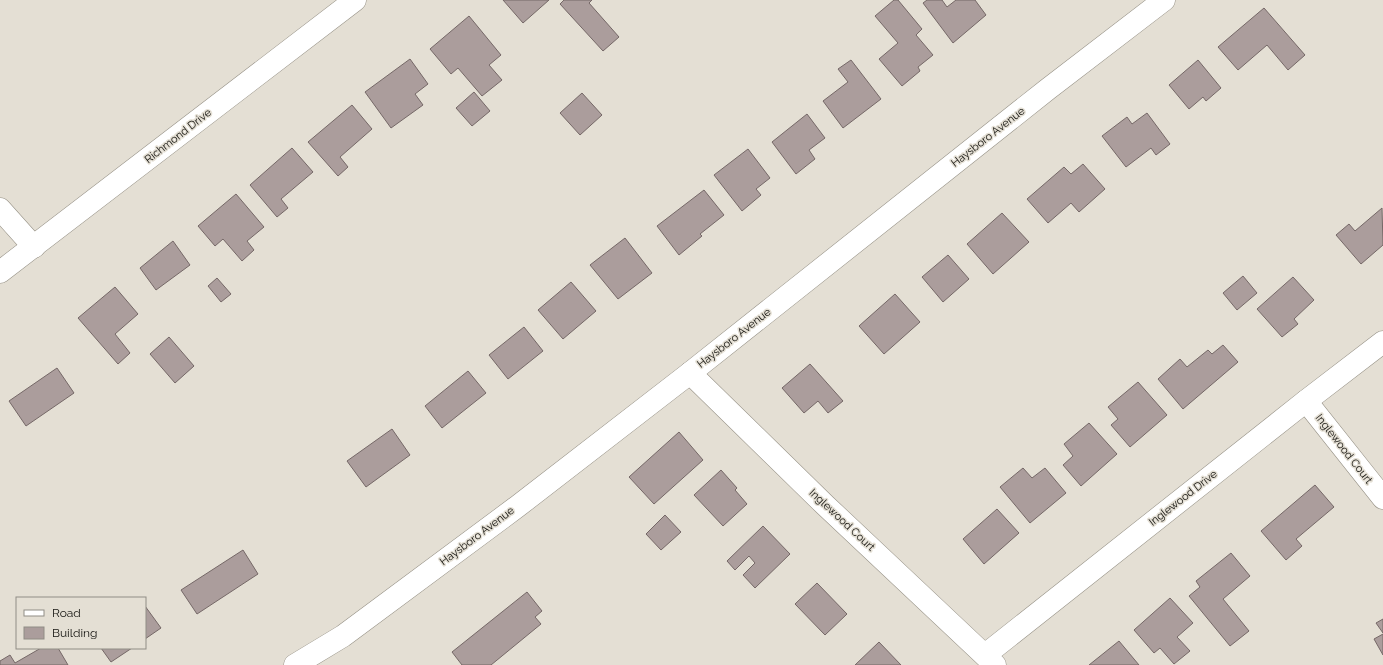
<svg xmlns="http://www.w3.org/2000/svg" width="1383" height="665" font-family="Raleway,sans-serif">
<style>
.building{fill:#ab9d9c;stroke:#756867}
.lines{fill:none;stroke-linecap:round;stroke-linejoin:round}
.minor-casing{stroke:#959085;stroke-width:23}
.minor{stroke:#fff;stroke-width:22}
.labels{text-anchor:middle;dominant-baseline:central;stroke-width:3;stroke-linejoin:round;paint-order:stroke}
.street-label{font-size:11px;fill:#13120e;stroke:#e4dfd4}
</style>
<rect width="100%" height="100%" fill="#e4dfd4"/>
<g class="building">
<polygon points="503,0 549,0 523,23"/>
<polygon points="564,0 592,0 589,3 619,37 603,51 560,4"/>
<polygon points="894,0 898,0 922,29 916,35 933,55 918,67 920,71 902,86 879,59 898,43 875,16"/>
<polygon points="927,0 942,0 947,7 956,0 975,0 986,15 953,43 923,3"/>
<polygon points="1264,8 1305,55 1288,70 1267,45 1238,70 1218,47"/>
<polygon points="469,16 501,55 489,65 502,80 482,96 458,68 451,74 430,49"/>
<polygon points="410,59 428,84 415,94 423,105 391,128 365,92"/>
<polygon points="851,60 881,99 843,128 823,101 848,82 838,69"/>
<polygon points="1198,60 1221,88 1206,101 1203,97 1189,109 1169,85"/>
<polygon points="474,92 490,111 472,126 456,108"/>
<polygon points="582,93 602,115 580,135 560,113"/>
<polygon points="352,105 372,129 340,157 348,167 338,176 308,142"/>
<polygon points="1147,113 1170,144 1156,155 1151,148 1126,167 1102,136 1127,117 1132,124"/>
<polygon points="807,114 825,138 809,150 815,159 796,174 772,142"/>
<polygon points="292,148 313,172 281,199 288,208 277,217 250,185"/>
<polygon points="748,149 770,178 756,189 761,195 742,211 714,175"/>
<polygon points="1083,164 1105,189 1079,212 1071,203 1048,223 1027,199 1064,167 1071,174"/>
<polygon points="704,190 724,215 700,234 702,236 679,255 657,226"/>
<polygon points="236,194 264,227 247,241 254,250 242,261 223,239 215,246 198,226"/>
<polygon points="1382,208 1383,245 1361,264 1336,235 1349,224 1355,231"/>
<polygon points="1002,213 1029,242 993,274 967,244"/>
<polygon points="625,238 652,273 618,299 590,265"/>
<polygon points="173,241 190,265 156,290 140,268"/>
<polygon points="948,255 969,279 943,302 922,277"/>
<polygon points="1243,276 1257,293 1237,310 1223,293"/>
<polygon points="1293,277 1314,300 1294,319 1298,324 1282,337 1257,309"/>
<polygon points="217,278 231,294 221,302 208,286"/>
<polygon points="571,282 596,311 563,339 538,310"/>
<polygon points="115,287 138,314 115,334 130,353 118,364 78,318"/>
<polygon points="895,294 920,322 884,354 859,326"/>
<polygon points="524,327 543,351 508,379 489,355"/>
<polygon points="169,337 194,366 175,383 150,354"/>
<polygon points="1223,345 1238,362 1183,409 1158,379 1180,359 1187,367 1208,350 1212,354"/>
<polygon points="810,364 843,401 828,413 818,401 804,413 782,388"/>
<polygon points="57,368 74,393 26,426 9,401"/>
<polygon points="468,371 486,393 442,428 425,406"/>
<polygon points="1138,382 1167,415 1130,447 1111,425 1118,419 1108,407"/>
<polygon points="1089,423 1117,454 1081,486 1063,465 1073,456 1064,444"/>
<polygon points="392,429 410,455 366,487 347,461"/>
<polygon points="679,432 703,460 654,504 629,477"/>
<polygon points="1023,468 1032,478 1045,468 1066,493 1030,523 1000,487"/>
<polygon points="721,470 737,488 735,490 747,504 723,526 694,495"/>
<polygon points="1315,485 1334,507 1296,539 1302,546 1286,560 1261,531"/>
<polygon points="997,509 1019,533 984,564 963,539"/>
<polygon points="665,515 681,532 661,550 646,534"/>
<polygon points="763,526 790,554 755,588 743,575 755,563 749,556 735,570 727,561"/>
<polygon points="243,550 258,574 197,614 181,590"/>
<polygon points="1231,553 1250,576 1223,599 1249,631 1230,646 1189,596 1200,587 1196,581"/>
<polygon points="817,583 847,614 825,635 795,604"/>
<polygon points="527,592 542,611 535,617 541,624 491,665 462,665 452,652"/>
<polygon points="1170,598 1193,623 1177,637 1190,651 1174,664 1160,648 1154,653 1134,630"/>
<polygon points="145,606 161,628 145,639"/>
<polygon points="1383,619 1383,633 1376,623"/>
<polygon points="1383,634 1383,655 1374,639"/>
<polygon points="1119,641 1139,665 1089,665"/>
<polygon points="879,642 901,665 855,665"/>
<polygon points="41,648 58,648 68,665 0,665 0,661 10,655 15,663"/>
<polygon points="101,648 132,648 111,662"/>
</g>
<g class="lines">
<g class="minor-casing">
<g id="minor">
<polyline points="0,209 34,247"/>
<polyline points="0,272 355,0"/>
<polyline points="690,373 825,505 995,665"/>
<polyline points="1306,401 1383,498"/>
<polyline points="985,655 1306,401 1383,342"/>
<polyline points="295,665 343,636 518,506 690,373 1048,89 1164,0"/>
</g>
</g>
<use href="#minor" class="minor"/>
</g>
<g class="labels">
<g class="street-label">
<text transform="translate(178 136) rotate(-38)">Richmond Drive</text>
<text transform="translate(988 137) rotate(-38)">Haysboro Avenue</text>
<text transform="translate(734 338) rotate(-38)">Haysboro Avenue</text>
<text transform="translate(1344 449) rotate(52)">Inglewood Court</text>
<text transform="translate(1183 498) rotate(-38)">Inglewood Drive</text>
<text transform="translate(842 520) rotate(43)">Inglewood Court</text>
<text transform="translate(477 536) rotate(-37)">Haysboro Avenue</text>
</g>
</g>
<rect x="16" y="597" width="130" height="52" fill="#e4dfd4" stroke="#908d85"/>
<rect x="24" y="610" width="20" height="6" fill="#ffffff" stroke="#908d85"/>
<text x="52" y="617" font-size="12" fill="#13120e">Road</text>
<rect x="24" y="627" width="20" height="12" fill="#ab9d9c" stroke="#908d85"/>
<text x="52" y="637" font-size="12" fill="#13120e">Building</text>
</svg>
